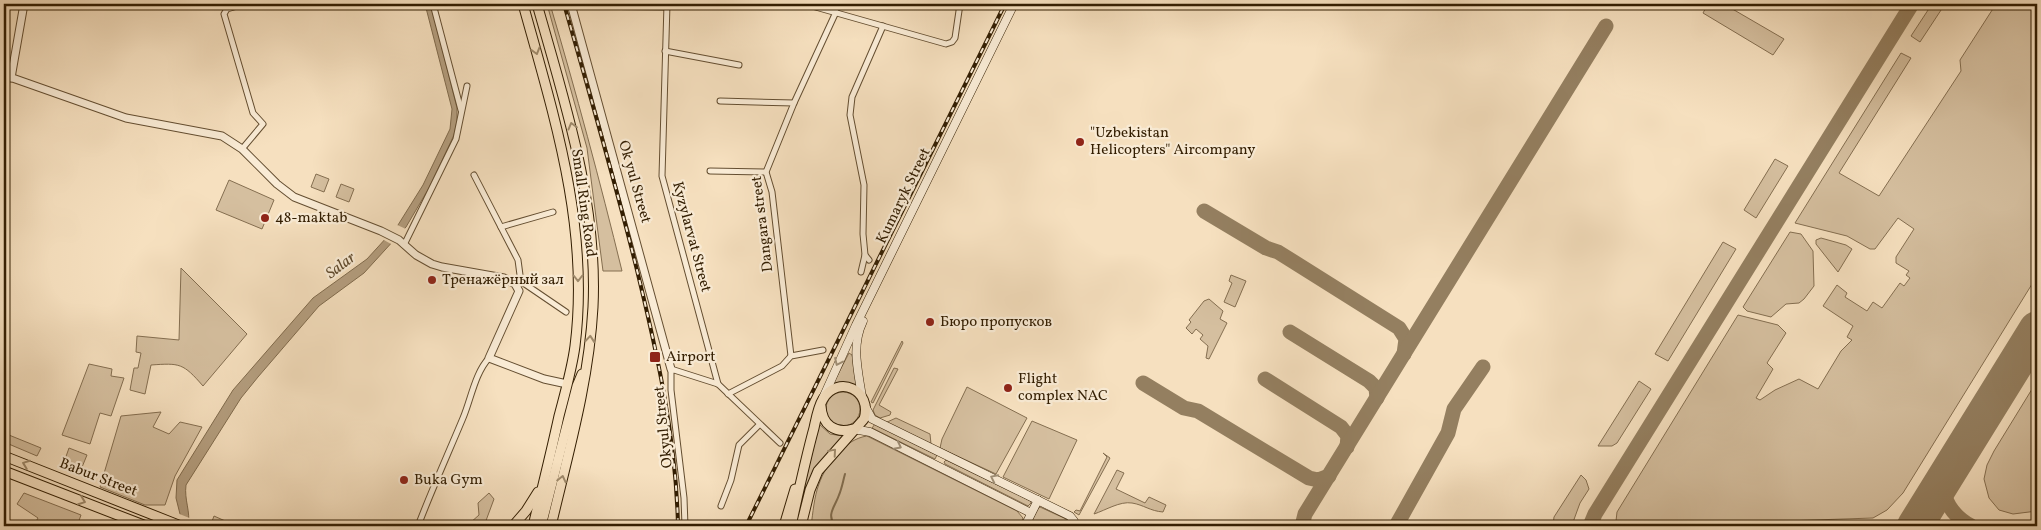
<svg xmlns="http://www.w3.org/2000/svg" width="2041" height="530" font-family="Vollkorn,serif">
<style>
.green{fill:#d5bf9f;stroke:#846e50}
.water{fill:#b49e7f;stroke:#806b4d}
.pier{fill:#f6e0bf}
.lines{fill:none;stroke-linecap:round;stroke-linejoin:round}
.stream{stroke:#806b4d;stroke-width:2}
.taxiway{stroke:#947f60;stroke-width:15}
.runway{stroke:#947f60;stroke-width:36}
.minor-casing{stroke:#644e31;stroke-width:7}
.tertiary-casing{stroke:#644e31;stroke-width:9}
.secondary-casing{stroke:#331e02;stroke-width:9}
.primary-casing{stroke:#331e02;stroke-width:11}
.trunk-casing{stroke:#331e02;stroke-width:11}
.minor{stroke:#f9ebd5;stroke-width:5}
.tertiary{stroke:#f9ebd5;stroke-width:7}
.secondary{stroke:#f9ebd5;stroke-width:8}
.primary{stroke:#f6e0bf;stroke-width:9}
.trunk{stroke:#f6e0bf;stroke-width:9}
.rail-casing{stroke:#331e02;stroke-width:4}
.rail{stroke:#f9ebd5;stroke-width:2;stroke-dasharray:5.5;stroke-linecap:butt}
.oneway{stroke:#9e896a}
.oneway2{stroke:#a08f76}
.poi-dot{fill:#8f2418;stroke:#f9ebd5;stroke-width:2}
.labels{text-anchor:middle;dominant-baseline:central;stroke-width:4.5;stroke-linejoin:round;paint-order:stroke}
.poi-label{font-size:15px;fill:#331e02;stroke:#f9ebd5;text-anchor:start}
.street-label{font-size:15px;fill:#331e02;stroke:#f9ebd5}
.water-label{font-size:16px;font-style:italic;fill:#604b2e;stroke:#f9ebd5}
</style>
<rect width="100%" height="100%" fill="#f6e0bf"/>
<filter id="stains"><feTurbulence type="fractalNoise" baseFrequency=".004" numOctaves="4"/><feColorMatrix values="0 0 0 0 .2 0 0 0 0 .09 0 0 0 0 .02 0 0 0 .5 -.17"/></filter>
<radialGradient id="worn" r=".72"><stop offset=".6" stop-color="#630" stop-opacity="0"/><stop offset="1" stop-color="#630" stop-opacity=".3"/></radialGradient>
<g class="green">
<path d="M 547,4 L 550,4 C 576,92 600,181 622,271 L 603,271 L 587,148 Z"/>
<polygon points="1708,4 1723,4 1729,7 1784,39 1773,55 1703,13"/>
<polygon points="1932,4 1945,4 1920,42 1911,36"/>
<polygon points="1996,4 2037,4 2037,276 1903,493 1887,510 1873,518 1638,526 1617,525 1616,521 1617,512 1738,315 1778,325 1786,333 1767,363 1773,369 1756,398 1760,400 1775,390 1799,379 1818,389 1841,351 1852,340 1847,337 1853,326 1823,306 1837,285 1847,293 1845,297 1867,311 1873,302 1882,308 1900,283 1904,286 1910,278 1906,275 1909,271 1896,263 1896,257 1914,229 1898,218 1875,249 1870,249 1847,236 1795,223 1901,53 1911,58 1839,173 1879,196 1961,71 1960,60"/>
<polygon points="1775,159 1788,166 1756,218 1744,210"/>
<polygon points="316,174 329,179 324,192 311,187"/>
<polygon points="229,180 274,200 262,229 216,210"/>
<polygon points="341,184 354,189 349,202 336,197"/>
<polygon points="1790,232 1801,234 1813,251 1814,286 1804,299 1799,303 1786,304 1771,317 1747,311 1743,307"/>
<polygon points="1821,238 1846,245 1852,249 1838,272 1816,244 1816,240"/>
<polygon points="1723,242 1736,249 1668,361 1655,354"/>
<path d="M 181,268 L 247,334 L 203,386 C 183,363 180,363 151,365 L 145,394 L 130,390 L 134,368 L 138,368 L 141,353 L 136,352 L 137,336 L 179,340 Z"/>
<polygon points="1231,275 1246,281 1235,307 1224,302 1232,283 1229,281"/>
<polygon points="1209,299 1223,311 1220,319 1227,323 1209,359 1206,358 1208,346 1200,339 1203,335 1196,329 1192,334 1186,328 1191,322 1189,320 1204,301"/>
<polygon points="902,341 903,343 873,403 871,402"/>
<polygon points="849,353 852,355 858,388 840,383 833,384"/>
<polygon points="89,364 112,369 111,376 124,378 111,416 100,413 90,444 62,435"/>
<polygon points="894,368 898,369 879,405 891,412 890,415 880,418 875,415 873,410"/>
<polygon points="1639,381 1651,389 1617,443 1612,446 1598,446"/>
<polygon points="2037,381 2037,511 2013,514 1999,510 1989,498 1984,479 1987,465 1994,451"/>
<polygon points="967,387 1027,418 996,474 940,448 942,439"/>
<circle cx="843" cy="409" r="17"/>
<polygon points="161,412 153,427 169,434 180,422 202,427 175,476 165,505 145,505 100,487 121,416"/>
<polygon points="896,418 930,434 931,444 885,423"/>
<polygon points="1032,421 1077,440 1049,499 1003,477"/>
<polygon points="819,424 830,434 843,436 816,467 798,526 795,526"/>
<polygon points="875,424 937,455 935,459 872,428"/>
<polygon points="4,433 41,448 37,456 4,442"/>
<path d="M 867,436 L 1017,511 L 1023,518 L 1021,526 L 811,526 C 813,513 814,497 819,484 C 826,464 845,439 867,436 Z"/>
<polygon points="69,448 87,455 80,472 63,465"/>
<polygon points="1103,453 1110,458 1079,515 1074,512 1076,510 1080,511 1107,457"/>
<polygon points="946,460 1031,501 1031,503 1028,506 945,464 944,462"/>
<path d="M 1117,470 L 1124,473 L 1116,489 L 1145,503 L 1149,497 L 1166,505 L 1163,512 C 1150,511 1144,505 1132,503 C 1120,501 1106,510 1094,514 Z"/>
<polygon points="1581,475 1586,480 1589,489 1580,503 1572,525 1553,526 1554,517"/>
<polygon points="24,493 81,515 77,526 42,526 35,523 38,518 17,504"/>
<polygon points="489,493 494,499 484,526 472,526 473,524 470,523 479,515 478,503"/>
<polygon points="1040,507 1066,519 1070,526 1029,526 1037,509"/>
<polygon points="214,516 232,524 232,526 216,526 211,524"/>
</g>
<path class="water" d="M 425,4 L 431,4 L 457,108 L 457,121 L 454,135 L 429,188 L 406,227 L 364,273 L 319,306 L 258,377 L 241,398 L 186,485 C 184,500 191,512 188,526 L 176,526 L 180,514 L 176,498 L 177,480 L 233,390 L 313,298 L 367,259 L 398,225 L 423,185 L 450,129 L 452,109 Z"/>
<g class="pier">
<polygon points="395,224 406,229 393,245 382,239"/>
<polygon points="177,513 192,519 191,526 174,526"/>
</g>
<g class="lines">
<path class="stream" d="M 835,526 C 826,514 835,507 839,495 C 842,488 843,481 845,474"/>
<g class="taxiway">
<polyline points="1204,211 1266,248 1278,252 1399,328 1406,339 1404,354"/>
<polyline points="1290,332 1369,381 1376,388 1377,398"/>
<polyline points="1265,379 1341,427 1348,436 1347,447"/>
<polyline points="1143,383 1184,408 1198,411 1309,478 1318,480 1329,476"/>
<path d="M 1945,478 C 1939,498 1954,517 1971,526"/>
<polyline points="1302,526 1305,514 1606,26"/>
<polyline points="1396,526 1448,433 1454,409 1483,367"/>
<polyline points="1590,526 1595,514 1912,4"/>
<polyline points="1912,526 1925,510"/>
</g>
<polyline class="runway" points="1915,526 2037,329"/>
<g class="minor-casing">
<g id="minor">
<polyline points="433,4 461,110"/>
<polyline points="667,4 662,176 718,384"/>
<polyline points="805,4 946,44 952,42 955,38 960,4"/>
<polyline points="571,6 667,7"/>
<polyline points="665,51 739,65"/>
<polyline points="720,101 794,103"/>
<polyline points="242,149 263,124 253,113 224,14 227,9 244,4"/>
<polyline points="710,171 766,172"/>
<polyline points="474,175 518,260 520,275 518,286"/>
<polyline points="501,227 553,212"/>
<polyline points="404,245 456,139 467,86"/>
<polyline points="869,260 865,255 863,234 864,185 850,115 852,97 883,26"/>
<polyline points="861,272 865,255"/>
<polyline points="519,280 566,312"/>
<polyline points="791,356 772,192 766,172 794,103 836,12"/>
<polyline points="728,394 782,366 791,356 823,350"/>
<polyline points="721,506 731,480 739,445 759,425"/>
<path d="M 418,526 C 432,489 448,454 463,418 C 471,399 475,373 489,358"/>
<polyline points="685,526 684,498 671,390 671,369 718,384 780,443"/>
</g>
</g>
<g class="tertiary-casing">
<g id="tertiary">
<polyline points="571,4 671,369"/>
<polyline points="4,75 126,118 222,136 242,149 277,184 294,197 381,231 399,240 416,255 432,264 442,267 504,278 515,284 519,291 489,358 544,379 567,384"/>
<polyline points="11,78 24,4"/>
</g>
</g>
<g class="secondary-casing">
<g id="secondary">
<path d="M 862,397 C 858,370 851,346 863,321"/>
<polyline points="823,398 856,325 1014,4"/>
<polyline points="866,408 872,419 1070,516 1074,521 1075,526"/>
<polyline points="853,429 870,432 1031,513"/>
<polyline points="1025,526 1038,500"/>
</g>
</g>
<g class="primary-casing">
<g id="primary">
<path d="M 821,406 C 822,425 835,434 853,429"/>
<polyline points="4,456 181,526"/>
<polyline points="4,471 146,526"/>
<polyline points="784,526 795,489"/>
<path d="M 791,526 C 798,494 805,461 814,428 C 816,419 818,407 823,399 C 838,374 873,390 864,419 L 818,471 L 810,490 L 801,526"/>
</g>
</g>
<g class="trunk-casing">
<g id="trunk">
<path d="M 523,4 C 554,116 590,227 575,346 C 572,369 565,393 559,416 C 551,453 542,489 533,526"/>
<path d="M 537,4 C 565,103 598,203 593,307 C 589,382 568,454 551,526"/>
<polyline points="513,526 526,511 538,492"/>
<polyline points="541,526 577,386 582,374"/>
</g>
</g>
<use href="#minor" class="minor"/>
<use href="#tertiary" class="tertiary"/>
<use href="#secondary" class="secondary"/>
<use href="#primary" class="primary"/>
<use href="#trunk" class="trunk"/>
<g class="rail-casing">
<g id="rail">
<path d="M 564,4 C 589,91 614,178 636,266 C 657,352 676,437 678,526"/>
<polyline points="746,526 1005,4"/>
</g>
</g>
<use href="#rail" class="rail"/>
</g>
<defs><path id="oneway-chevron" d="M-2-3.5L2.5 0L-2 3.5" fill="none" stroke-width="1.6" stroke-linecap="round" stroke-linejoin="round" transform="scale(1.25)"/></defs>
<g class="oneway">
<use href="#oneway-chevron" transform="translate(536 51) rotate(74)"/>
<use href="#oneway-chevron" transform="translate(572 126) rotate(-105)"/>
<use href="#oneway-chevron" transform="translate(578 278) rotate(90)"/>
<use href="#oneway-chevron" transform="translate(590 339) rotate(-85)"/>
<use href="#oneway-chevron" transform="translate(833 452) rotate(-49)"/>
<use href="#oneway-chevron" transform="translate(26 464) rotate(-159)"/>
<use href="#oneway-chevron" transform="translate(562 479) rotate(-77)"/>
<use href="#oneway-chevron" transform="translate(82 501) rotate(21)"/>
</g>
<g class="oneway2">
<use href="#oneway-chevron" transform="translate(838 362) rotate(115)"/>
<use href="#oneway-chevron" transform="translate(898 446) rotate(27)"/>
<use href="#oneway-chevron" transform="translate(994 478) rotate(-154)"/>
</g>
<g class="poi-dot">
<circle cx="1080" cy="142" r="5"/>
<circle cx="265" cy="218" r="5"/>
<circle cx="432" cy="280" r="5"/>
<circle cx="930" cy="322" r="5"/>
<rect x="649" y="351" width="12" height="12" rx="2.5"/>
<circle cx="1008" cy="388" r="5"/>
<circle cx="404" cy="480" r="5"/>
</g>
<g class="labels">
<g class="poi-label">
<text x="1090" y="133">"Uzbekistan<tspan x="1090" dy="17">Helicopters" Aircompany</tspan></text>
<text x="275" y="218">48-maktab</text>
<text x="442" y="280">Тренажёрный зал</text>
<text x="940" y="322">Бюро пропусков</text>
<text x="666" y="357">Airport</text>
<text x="1018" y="379">Flight<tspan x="1018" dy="17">complex NAC</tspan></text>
<text x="414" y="480">Buka Gym</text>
</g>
<g class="street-label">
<text transform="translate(634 182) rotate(74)">Ok yul Street</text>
<text transform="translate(904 196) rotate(-64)">Kumaryk Street</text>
<text transform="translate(583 203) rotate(82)">Small Ring Road</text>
<text transform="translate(763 224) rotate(-97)">Dangara street</text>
<text transform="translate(691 237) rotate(75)">Kyzylarvat Street</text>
<text transform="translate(664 427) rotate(-96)">Okyul Street</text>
<text transform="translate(98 478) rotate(21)">Babur Street</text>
</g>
<g class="water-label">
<text transform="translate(341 266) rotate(-37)">Salar</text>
</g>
</g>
<rect width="2041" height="530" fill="none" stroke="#f6e0bf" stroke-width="20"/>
<rect x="5" y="5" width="2031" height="520" fill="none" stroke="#331e02" stroke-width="2.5"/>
<rect x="10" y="10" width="2021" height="510" fill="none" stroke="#331e02"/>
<rect width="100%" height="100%" filter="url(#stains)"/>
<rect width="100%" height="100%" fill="url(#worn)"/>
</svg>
